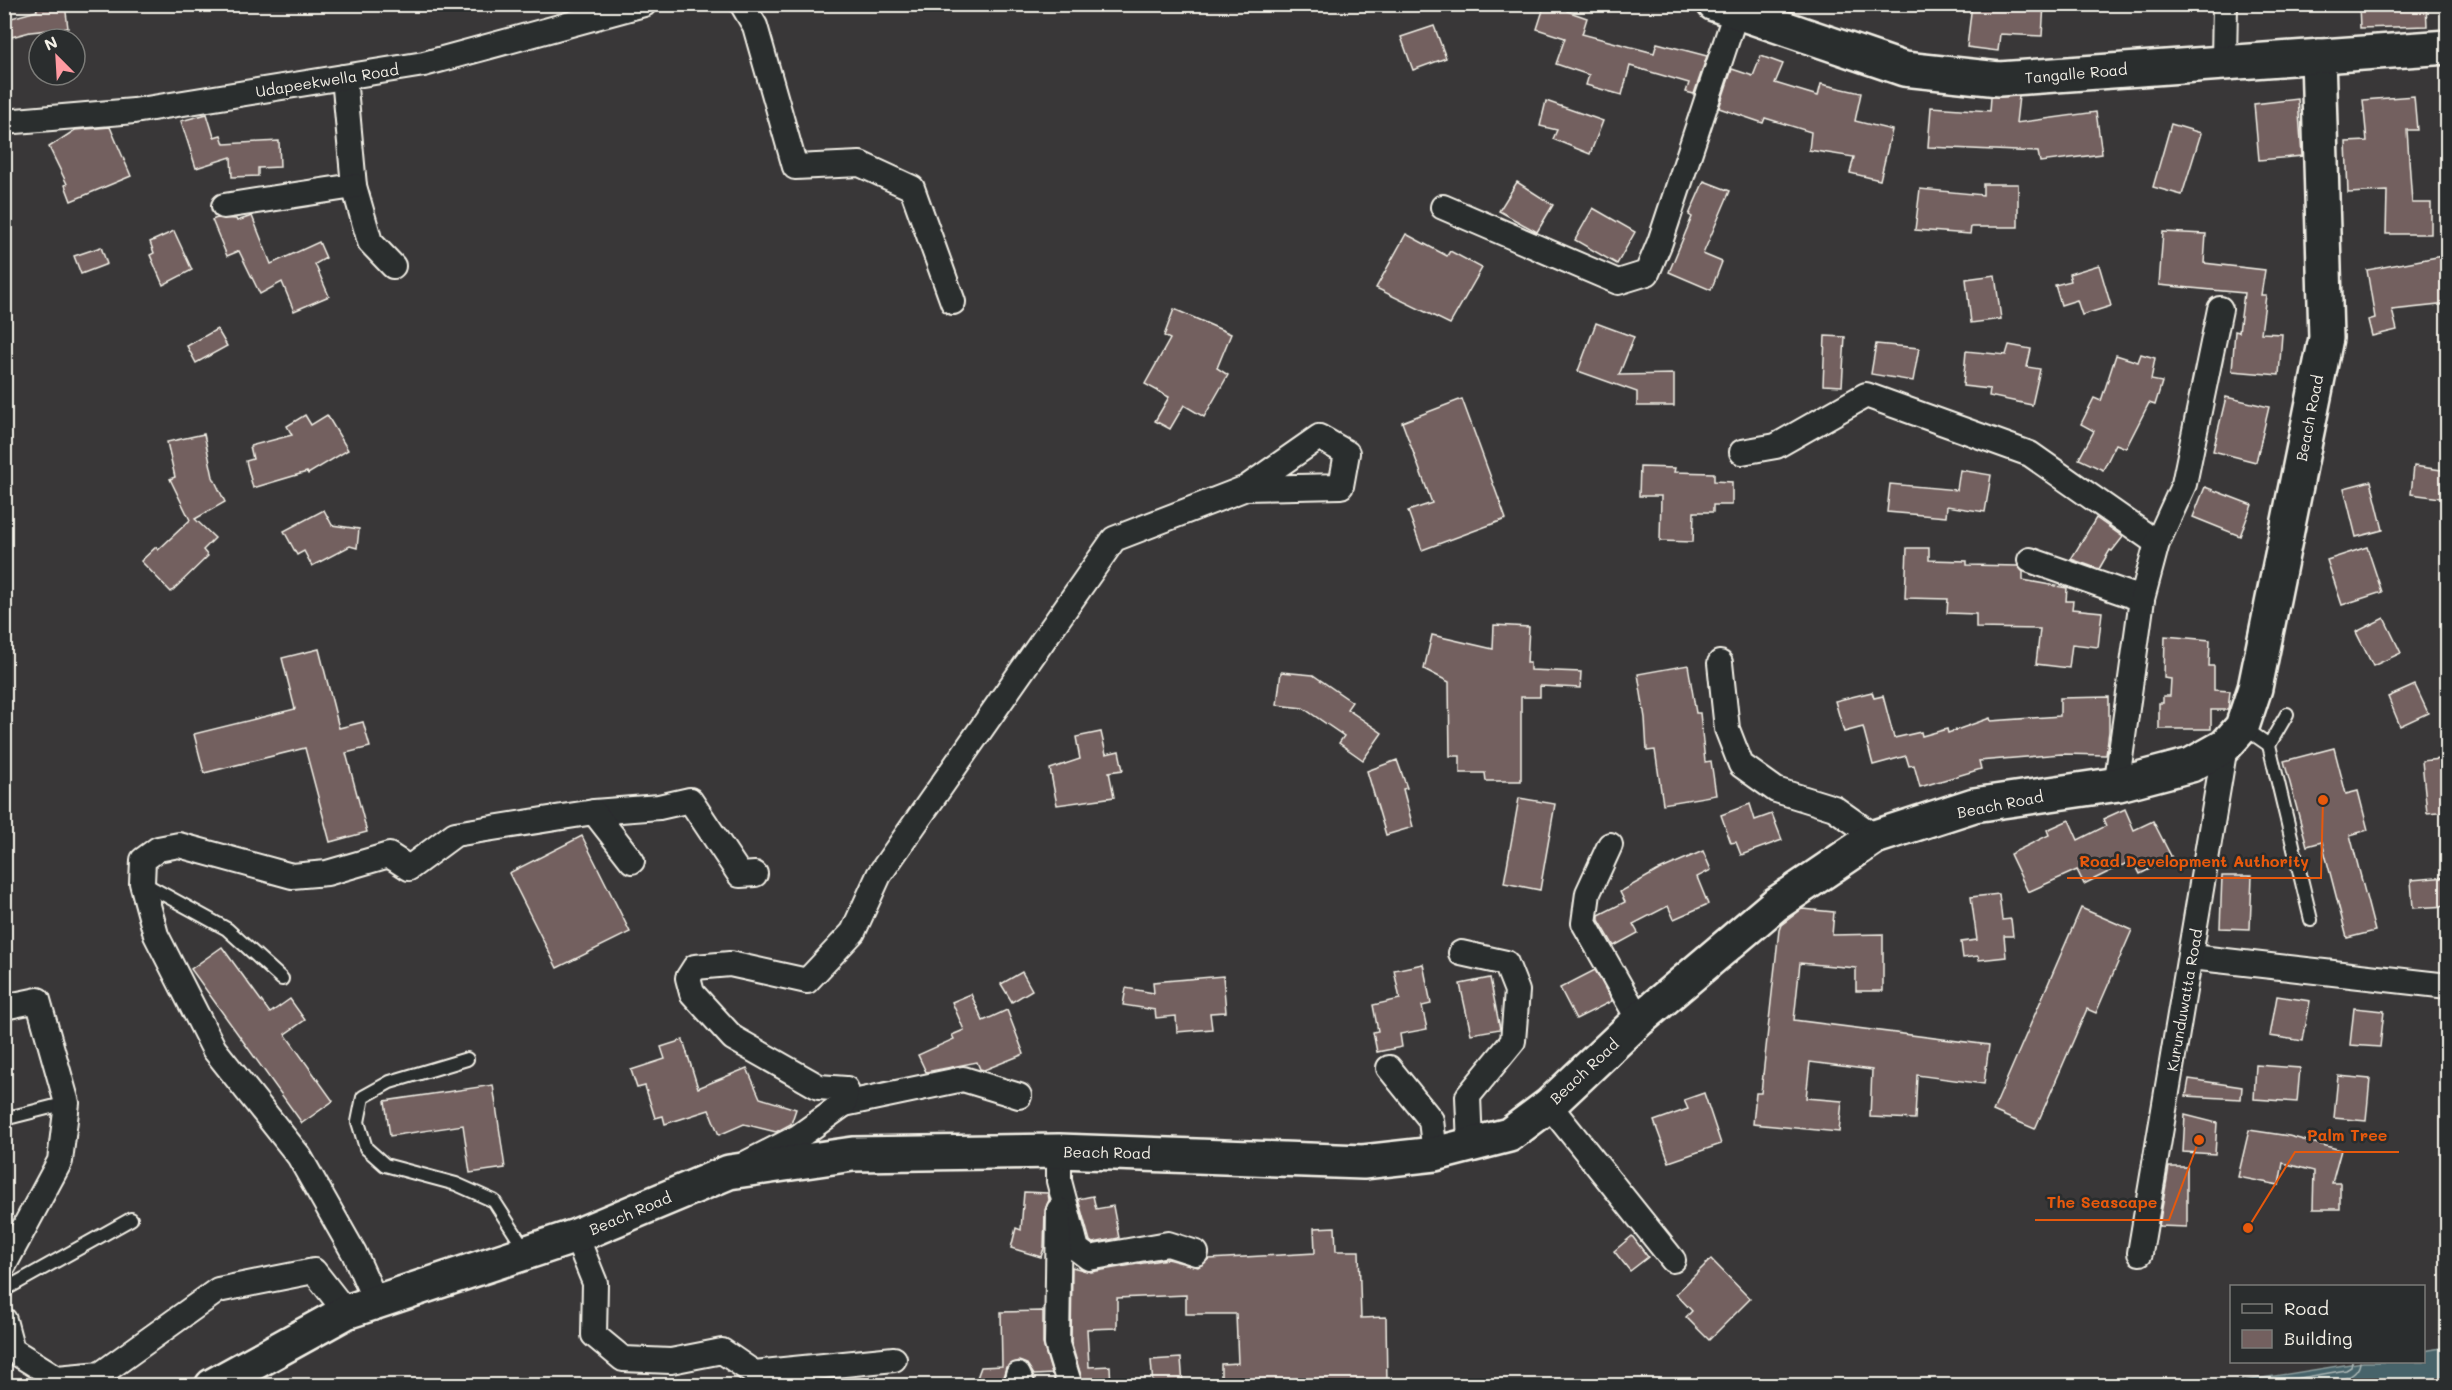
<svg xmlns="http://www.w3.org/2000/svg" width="2452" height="1390" font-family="Mali,sans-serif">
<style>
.water{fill:#46636a;stroke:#8c9c9c;stroke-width:1.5}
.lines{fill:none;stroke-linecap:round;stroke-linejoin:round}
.shore{stroke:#aeb8b6;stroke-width:1.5}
.building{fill:#73605f;stroke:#f4f1e8;stroke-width:1.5}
.service-casing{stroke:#f4f1e8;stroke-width:16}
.minor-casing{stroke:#f4f1e8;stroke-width:28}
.primary-casing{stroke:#f4f1e8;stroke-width:38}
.trunk-casing{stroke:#f4f1e8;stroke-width:38}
.service{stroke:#2a2d2e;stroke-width:12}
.minor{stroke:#2a2d2e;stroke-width:24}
.primary{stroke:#2a2d2e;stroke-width:33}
.trunk{stroke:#2a2d2e;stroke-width:33}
.labels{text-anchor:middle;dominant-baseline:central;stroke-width:5;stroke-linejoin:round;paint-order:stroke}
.street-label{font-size:15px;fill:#f4f1e8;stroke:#2a2d2e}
.leader{fill:none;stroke:#e8590c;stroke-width:2}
.callout-dot{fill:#e8590c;stroke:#2a2d2e;stroke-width:2}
.callout-label{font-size:16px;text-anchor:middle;font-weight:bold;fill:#e8590c;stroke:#2a2d2e;stroke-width:5;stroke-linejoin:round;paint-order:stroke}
</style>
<rect width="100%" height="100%" fill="#393738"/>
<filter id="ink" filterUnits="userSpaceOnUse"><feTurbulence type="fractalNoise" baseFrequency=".0167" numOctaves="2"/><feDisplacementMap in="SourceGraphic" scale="12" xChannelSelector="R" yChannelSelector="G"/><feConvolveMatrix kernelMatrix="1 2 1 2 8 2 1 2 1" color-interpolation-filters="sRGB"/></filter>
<g filter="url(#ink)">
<polygon class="water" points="2447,1347 2447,1385 2219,1385 2363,1362 2424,1362 2424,1351"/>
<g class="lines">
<g class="shore">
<polyline points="2255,1386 2346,1370 2351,1367 2352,1362"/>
<path d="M 2301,1386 C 2318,1383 2358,1384 2360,1362"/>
</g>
</g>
<g class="building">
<polygon points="36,4 65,4 68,28 30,32 4,39 4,20 37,11"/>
<polygon points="1545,4 1569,4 1567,11 1587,18 1582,34 1654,53 1657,43 1707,56 1694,94 1686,92 1689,83 1630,66 1622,95 1586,85 1589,75 1556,64 1565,38 1537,29"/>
<polygon points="1972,4 2044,4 2042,36 2000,34 1998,51 1967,47"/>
<polygon points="2359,4 2426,4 2427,26 2360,28"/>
<polygon points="1434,26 1446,58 1413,70 1401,37"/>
<polygon points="1761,56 1783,64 1775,83 1818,96 1821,84 1861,93 1855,121 1892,130 1880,180 1850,173 1854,157 1809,150 1811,132 1765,118 1763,123 1719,108 1732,69 1753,76"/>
<polygon points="2019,96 2016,123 2096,112 2102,154 2040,162 2038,152 1928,147 1931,107 1990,111 1991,97"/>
<polygon points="2414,96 2417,130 2407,130 2412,203 2431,203 2431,234 2386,234 2387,191 2348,193 2346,142 2367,141 2363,100"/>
<polygon points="2298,99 2302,156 2259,160 2254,104"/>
<polygon points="1546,101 1603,121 1590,154 1553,139 1557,130 1540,126"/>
<polygon points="207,114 214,137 221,135 224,144 279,141 280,167 258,168 258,176 232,177 231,157 196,168 181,121"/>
<polygon points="2171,124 2201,133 2182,195 2153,187"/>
<polygon points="110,127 131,176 71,201 65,185 67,184 49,147 75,130"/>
<polygon points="1704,181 1730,191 1703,254 1722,262 1711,290 1669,272 1692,217 1689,215"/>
<polygon points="1517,182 1553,205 1537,232 1499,211"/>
<polygon points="1983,184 2018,184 2018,227 1971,227 1970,234 1915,230 1920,189 1983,195"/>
<polygon points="1593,208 1635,232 1617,264 1575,240"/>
<polygon points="252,216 271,264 319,242 326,258 315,264 329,296 294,311 282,282 260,294 239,251 227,256 212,220 217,218 236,219 237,221"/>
<polygon points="174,231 192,270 163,285 150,255 154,253 150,242"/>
<polygon points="2163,232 2206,234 2204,263 2265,270 2261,295 2266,295 2261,333 2282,334 2279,375 2232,371 2235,331 2239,332 2244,293 2159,285"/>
<polygon points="1406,234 1447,256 1450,251 1482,268 1450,324 1376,288"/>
<polygon points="101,247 107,264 81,274 74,256"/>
<polygon points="2448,255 2448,304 2392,310 2397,330 2372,336 2368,320 2375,318 2367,270"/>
<polygon points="2099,265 2111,306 2082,315 2077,300 2061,305 2055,285 2071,281 2069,274"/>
<polygon points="1995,275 2001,319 1971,323 1966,279"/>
<polygon points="1174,309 1231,334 1217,368 1228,375 1204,417 1184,405 1170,429 1155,421 1169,397 1145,384 1170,339 1164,336"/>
<polygon points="1596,323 1634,337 1619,375 1674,374 1674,406 1637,406 1637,392 1578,371"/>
<polygon points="217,329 227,346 196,363 187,346"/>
<polygon points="1825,336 1845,337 1842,386 1823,385"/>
<polygon points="1876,344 1919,348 1913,381 1871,374"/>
<polygon points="2009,345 2031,349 2027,367 2040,369 2032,405 1989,396 1990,389 1963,386 1966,351 2006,355"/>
<polygon points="2141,354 2155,358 2151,380 2162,382 2155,405 2149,403 2126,448 2116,444 2103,470 2079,459 2094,431 2081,424 2094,398 2101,401 2116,355 2138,362"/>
<polygon points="2226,397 2269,407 2256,462 2213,451"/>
<polygon points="1462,399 1506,519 1422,550 1408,511 1432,503 1402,422"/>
<polygon points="305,415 311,425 327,415 348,450 308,474 307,472 253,488 246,461 253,459 250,446 292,435 287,426"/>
<polygon points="204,434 213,477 225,502 195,519 215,538 203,550 208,556 171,592 141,561 156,547 158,550 190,520 170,479 175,477 167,442"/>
<polygon points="2414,466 2448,471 2448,499 2411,494"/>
<polygon points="1640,467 1675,468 1674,472 1714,473 1714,481 1732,482 1732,505 1713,505 1713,512 1694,512 1693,542 1660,541 1661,496 1639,496"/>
<polygon points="1960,470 1991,475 1985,512 1947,506 1946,517 1887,512 1890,484 1957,490"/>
<polygon points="2371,481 2383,530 2356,537 2344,488"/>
<polygon points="2205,487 2252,505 2240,536 2193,517"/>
<polygon points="324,510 332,525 359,529 357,548 350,546 312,566 304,551 297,555 284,531"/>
<polygon points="2096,518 2123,537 2112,551 2110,550 2099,569 2071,559"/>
<polygon points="2367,547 2382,592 2342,605 2327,560"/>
<polygon points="1907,548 1929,548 1929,560 1967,561 1967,565 2018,566 2023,572 2023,580 2067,588 2066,601 2073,601 2072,609 2102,612 2098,647 2072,644 2069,668 2036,664 2040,629 1976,628 1976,614 1947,613 1948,599 1905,598"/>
<polygon points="2384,618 2401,653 2373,666 2356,632"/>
<polygon points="1494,625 1529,627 1527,663 1530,663 1530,670 1581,672 1580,688 1540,686 1540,697 1521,697 1521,781 1486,781 1485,773 1460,773 1460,756 1450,756 1449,682 1424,669 1432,635 1493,649"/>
<polygon points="2165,636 2210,640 2209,666 2214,666 2214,690 2230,691 2228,710 2211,710 2211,729 2159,729 2159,703 2163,703 2163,696 2170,696 2171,679 2164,678"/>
<polygon points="319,649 339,728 363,722 370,747 346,753 367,832 330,842 305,748 204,773 194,734 295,709 282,658"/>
<polygon points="1688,665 1696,713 1700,713 1705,762 1711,761 1716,795 1663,804 1655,750 1647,751 1645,718 1638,674"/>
<polygon points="1281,672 1313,675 1352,702 1347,709 1382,733 1363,760 1339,743 1344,736 1303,708 1277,705"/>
<polygon points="2415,685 2428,713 2400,726 2388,697"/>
<polygon points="1872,692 1874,698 1883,696 1894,738 1921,732 1922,736 1947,729 1948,733 1990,718 1991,721 2060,716 2060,698 2109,697 2109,731 2106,755 2061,754 1979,761 1981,769 1920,787 1914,765 1909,766 1906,756 1873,765 1863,727 1844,732 1835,701"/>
<polygon points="1101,732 1106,754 1119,751 1123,770 1109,772 1114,797 1057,805 1050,769 1080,759 1076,737"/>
<polygon points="2334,748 2346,794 2358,791 2368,830 2350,835 2375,931 2347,938 2322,842 2307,846 2284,761"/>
<polygon points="2448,758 2448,811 2427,813 2422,761"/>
<polygon points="1397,760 1407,788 1403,789 1413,827 1386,835 1367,771"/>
<polygon points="1519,798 1555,804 1540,890 1504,883"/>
<polygon points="1750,804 1755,820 1772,814 1782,840 1741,855 1736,842 1731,843 1721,815"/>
<polygon points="2125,809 2134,830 2153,821 2172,858 2140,874 2133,860 2084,884 2077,870 2028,892 2010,854 2049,835 2047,830 2069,820 2078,840 2106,826 2103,819"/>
<polygon points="582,836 630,932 557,968 509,873"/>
<polygon points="1703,851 1711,870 1697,877 1708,904 1674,919 1668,906 1633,924 1638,933 1614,946 1599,920 1599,915 1625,902 1620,892 1657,871"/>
<polygon points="2222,876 2252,876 2250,929 2220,928"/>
<polygon points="2448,877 2448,906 2413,908 2411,880"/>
<polygon points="1999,894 2002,920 2011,919 2013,936 2004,936 2006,957 1979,960 1978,956 1963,958 1961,942 1977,940 1971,897"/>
<polygon points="2081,908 2132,930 2096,1013 2087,1009 2035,1129 1993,1111"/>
<polygon points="1802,909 1834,912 1832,935 1883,934 1883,991 1856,991 1856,968 1800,963 1794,1020 1989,1045 1984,1084 1917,1075 1915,1119 1870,1117 1872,1070 1810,1062 1806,1098 1842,1101 1839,1132 1753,1124 1756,1093 1761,1093 1779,930 1781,925"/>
<polygon points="222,947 270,1013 290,999 305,1020 285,1034 333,1101 302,1123 191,969"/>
<polygon points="1423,964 1431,1004 1422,1006 1427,1029 1400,1034 1402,1047 1377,1052 1373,1032 1378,1031 1373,1005 1400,999 1394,970"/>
<polygon points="1595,970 1612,1001 1576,1019 1560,988"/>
<polygon points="1022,972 1032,990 1012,1002 1001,984"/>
<polygon points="1223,976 1226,1012 1210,1013 1212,1029 1177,1032 1176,1016 1156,1018 1155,1010 1123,1005 1126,988 1154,993 1153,982"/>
<polygon points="1490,978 1500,1029 1471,1034 1460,984"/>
<polygon points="971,994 983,1021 1007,1010 1024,1054 984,1070 980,1069 977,1062 926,1072 918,1055 954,1039 952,1035 964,1030 952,1002"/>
<polygon points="2277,996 2310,1001 2303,1041 2270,1036"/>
<polygon points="2354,1008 2384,1011 2380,1047 2350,1045"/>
<polygon points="683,1040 698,1088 747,1068 760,1098 796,1109 791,1124 776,1132 744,1124 719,1135 709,1110 665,1124 663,1116 655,1118 645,1086 637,1088 631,1070 665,1059 661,1047"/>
<polygon points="2256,1065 2300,1068 2297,1102 2254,1099"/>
<polygon points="2338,1076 2370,1079 2366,1121 2334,1118"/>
<polygon points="2189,1079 2242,1087 2241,1099 2186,1096"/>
<polygon points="493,1085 505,1168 470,1173 463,1125 390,1136 385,1101"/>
<polygon points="1704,1093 1721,1144 1669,1162 1654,1121 1688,1109 1684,1100"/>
<polygon points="2185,1115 2217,1123 2215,1154 2183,1152"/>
<polygon points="2249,1130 2289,1136 2341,1150 2332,1183 2340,1183 2340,1209 2313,1209 2314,1171 2283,1163 2279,1185 2238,1177"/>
<polygon points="2169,1167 2187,1167 2187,1227 2159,1226"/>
<polygon points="1024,1192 1048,1193 1049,1200 1045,1210 1044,1248 1041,1257 1011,1248 1016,1228 1021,1230"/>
<polygon points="1093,1196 1096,1209 1113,1206 1119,1238 1093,1243 1090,1241 1078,1199"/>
<polygon points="1335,1227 1336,1251 1359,1251 1361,1318 1386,1317 1387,1386 1221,1386 1221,1364 1238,1363 1236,1314 1186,1314 1186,1295 1117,1298 1117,1328 1087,1329 1089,1367 1110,1366 1111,1386 1084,1386 1071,1342 1072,1267 1091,1272 1167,1259 1198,1267 1209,1259 1315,1253 1314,1228"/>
<polygon points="1632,1236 1648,1257 1630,1271 1614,1251"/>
<polygon points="1711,1259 1750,1299 1709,1340 1686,1317 1692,1311 1676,1294"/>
<polygon points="1043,1311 1043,1344 1052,1374 1034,1375 1027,1364 1019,1361 1006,1367 1004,1374 1007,1386 974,1386 981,1367 1002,1366 1001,1312"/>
<polygon points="1181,1358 1183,1386 1153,1386 1151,1360"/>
</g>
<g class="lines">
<g class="service-casing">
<g id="service">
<polyline points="2287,714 2269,745 2311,920"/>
<polyline points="2243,727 2269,745"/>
<polyline points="143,883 227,929 282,979"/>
<polyline points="467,1059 390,1082 363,1097 358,1122 366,1148 385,1165 456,1184 494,1201 526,1251"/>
<polyline points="4,1119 67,1103"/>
<polyline points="4,1290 131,1219"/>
</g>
</g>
<g class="minor-casing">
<g id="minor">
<polyline points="742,4 755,26 795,167 860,164 912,188 953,302"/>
<polyline points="2224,61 2225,4"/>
<polyline points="344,77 354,186 370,242 393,266"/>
<polyline points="4,122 134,111 424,64 644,4"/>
<polyline points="224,206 354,186"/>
<polyline points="1443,207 1618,282 1647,273 1660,242 1736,12"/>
<polyline points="1742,452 1776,446 1866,395 2030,454 2157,543"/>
<polyline points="2030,560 2142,599"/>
<polyline points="1720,663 1727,729 1741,765 1776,790 1834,808 1875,837"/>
<polyline points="2119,784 2118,773 2142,599 2157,543 2184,484 2220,309"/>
<polyline points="594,812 659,807 690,800 740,875 755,874"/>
<polyline points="1610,845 1588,893 1584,923 1639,1020"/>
<polyline points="1461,953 1506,963 1517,991 1513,1041 1468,1096 1470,1145"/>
<polyline points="2191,957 2448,986"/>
<polyline points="4,1007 38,1000 67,1103 60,1161 4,1265"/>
<polyline points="1389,1068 1431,1120 1435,1154"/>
<polyline points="844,1104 963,1079 1019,1096"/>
<polyline points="1549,1105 1673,1260"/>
<polyline points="1059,1151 1059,1181 1077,1249 1089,1258 1168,1244 1196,1253"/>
<polyline points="747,1163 798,1137 844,1104 846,1089 819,1087 733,1038 692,993 688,978 695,967 730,964 807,981 853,932 879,875 1114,539 1246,488 1341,486 1347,453 1319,437 1246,488"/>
<polyline points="1059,1210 1057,1344 1070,1386"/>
<polyline points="576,1236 595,1283 594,1335 623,1359 671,1361 722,1351 754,1373 894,1359"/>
<polyline points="2140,1253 2225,746"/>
<polyline points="376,1302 354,1253 299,1156 214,1049 156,935 142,883 143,860 158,849 179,845 292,876 327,873 389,855 409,868 455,834 594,812 632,861"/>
<polyline points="4,1320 12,1350 57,1378 101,1374 218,1290 314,1271 346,1312"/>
<polyline points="1018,1375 1023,1386"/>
</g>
</g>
<g class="primary-casing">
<polyline id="primary" points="212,1386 346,1312 576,1236 729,1172 853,1154 1059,1151 1363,1162 1435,1154 1509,1135 1549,1105 1639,1020 1776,904 1875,837 1974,805 2119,784 2191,765 2225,746 2242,727 2255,688 2326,338 2318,56"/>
</g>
<g class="trunk-casing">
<polyline id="trunk" points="1714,4 1904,69 1999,79 2448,47"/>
</g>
<use href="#service" class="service"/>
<use href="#minor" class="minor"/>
<use href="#primary" class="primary"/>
<use href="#trunk" class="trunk"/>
</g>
</g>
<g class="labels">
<g class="street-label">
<text transform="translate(2076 73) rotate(-5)">Tangalle Road</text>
<text transform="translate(327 80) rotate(-9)">Udapeekwella Road</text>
<text transform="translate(2309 418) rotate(-79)">Beach Road</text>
<text transform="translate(2000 804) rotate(-11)">Beach Road</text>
<text transform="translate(2184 1000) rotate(-80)">Kurunduwatta Road</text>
<text transform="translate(1584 1071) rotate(-43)">Beach Road</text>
<text transform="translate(1107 1152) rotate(1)">Beach Road</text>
<text transform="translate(630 1213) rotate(-23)">Beach Road</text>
</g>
</g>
<path class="leader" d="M2323 800L2321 878H2067M2248 1228L2295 1152H2399M2199 1140L2169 1220H2035"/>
<g class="callout-dot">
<circle cx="2323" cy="800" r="6"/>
<circle cx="2248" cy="1228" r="6"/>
<circle cx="2199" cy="1140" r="6"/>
</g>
<g class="callout-label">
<text x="2194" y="867">Road Development Authority</text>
<text x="2347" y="1141">Palm Tree</text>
<text x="2102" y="1208">The Seascape</text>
</g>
<rect width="2452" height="1390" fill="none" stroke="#2a2d2e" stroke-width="24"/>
<rect x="12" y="12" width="2428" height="1366" fill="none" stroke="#f4f1e8" stroke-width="2" filter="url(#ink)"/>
<rect x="2230" y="1285" width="195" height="78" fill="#2a2d2e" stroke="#7b7b78" stroke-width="1.5"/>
<rect x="2242" y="1304" width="30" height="9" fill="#2a2d2e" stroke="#7b7b78" stroke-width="1.5"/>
<text x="2284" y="1315" font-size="18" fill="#f4f1e8">Road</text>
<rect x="2242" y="1330" width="30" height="18" fill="#73605f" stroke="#7b7b78" stroke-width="1.5"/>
<text x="2284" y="1345" font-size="18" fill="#f4f1e8">Building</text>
<g transform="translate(57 57) rotate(336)"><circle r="28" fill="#2a2d2e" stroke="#7b7b78" stroke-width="1.5"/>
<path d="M0-4.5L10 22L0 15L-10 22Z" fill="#ff9aa2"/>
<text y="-9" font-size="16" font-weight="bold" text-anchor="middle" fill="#f4f1e8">N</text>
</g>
</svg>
